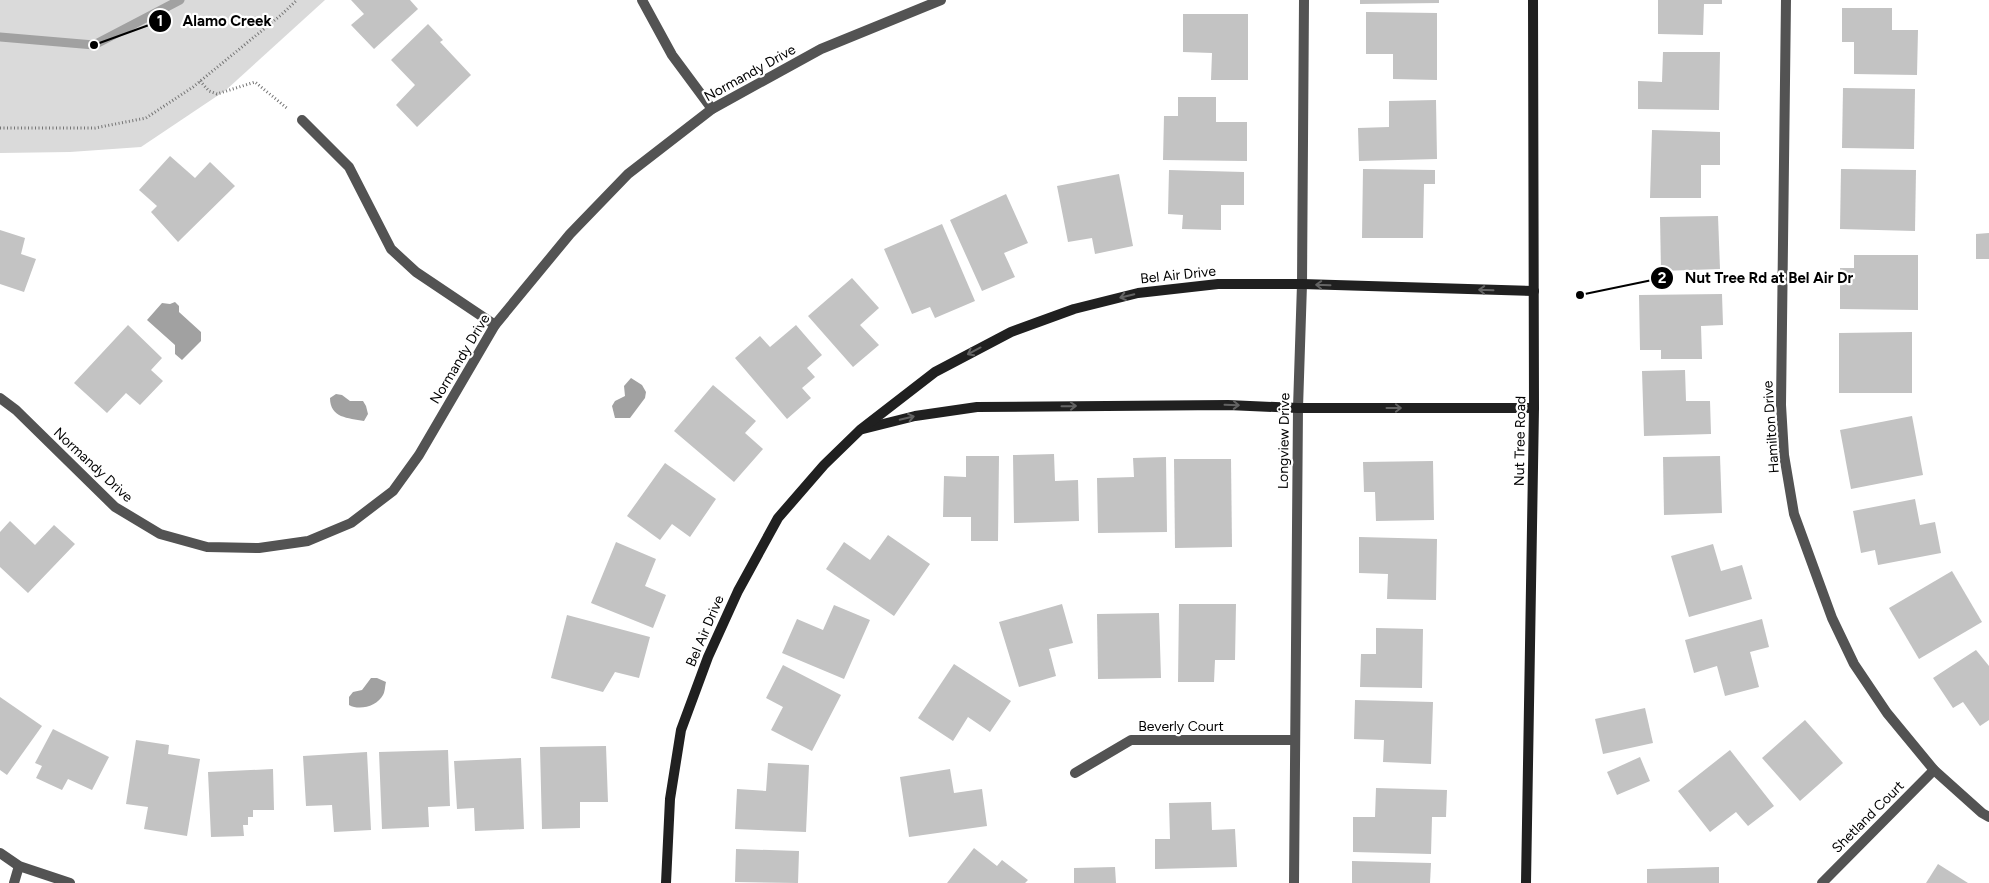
<svg xmlns="http://www.w3.org/2000/svg" width="1989" height="883" font-family="Figtree,sans-serif">
<style>
.green{fill:#dadada}
.water{fill:#a1a1a1}
.lines{fill:none;stroke-linecap:round;stroke-linejoin:round}
.stream{stroke:#a1a1a1;stroke-width:9}
.building{fill:#c3c3c3}
.path{stroke:#757575;stroke-width:3;stroke-dasharray:1 2.5;stroke-linecap:butt}
.street{stroke:#535353;stroke-width:10}
.secondary{stroke:#202020;stroke-width:10}
.oneway{stroke:#636363}
.labels{text-anchor:middle;dominant-baseline:central;stroke-width:4.5;stroke-linejoin:round;paint-order:stroke}
.street-label{font-size:14px;fill:#000;stroke:#fff}
.leader{fill:none;stroke:#000;stroke-width:2}
.callout-dot{fill:#000;stroke:#fff;stroke-width:2}
.mark-label{font-size:15px;text-anchor:middle;font-weight:bold;fill:#fff}
.callout-label{font-size:15px;text-anchor:middle;font-weight:bold;fill:#000;stroke:#fff;stroke-width:4.5;stroke-linejoin:round;paint-order:stroke}
</style>
<rect width="100%" height="100%" fill="#fff"/>
<polygon class="green" points="0,0 325,0 226,90 141,147 70,152 0,153"/>
<g class="water">
<polygon points="175,302 179,306 179,312 201,332 201,341 182,360 175,354 175,345 147,320 162,303 170,304"/>
<polygon points="631,378 642,385 646,392 645,398 630,418 615,418 612,406 615,401 625,396 624,386"/>
<path d="M 336,394 L 342,395 L 350,401 L 363,401 L 366,406 L 368,414 L 364,421 C 348,418 330,418 330,398 Z"/>
<path d="M 371,678 L 377,678 L 386,682 C 385,686 385,692 383,695 C 377,706 360,711 349,705 L 349,697 L 353,692 L 362,690 Z"/>
</g>
<g class="lines">
<polyline class="stream" points="0,37 94,45 180,0"/>
</g>
<g class="building">
<polygon points="351,0 410,0 418,9 374,49 351,25 364,14"/>
<polygon points="1360,0 1439,0 1439,3 1360,4"/>
<polygon points="1658,0 1722,0 1722,4 1704,4 1703,35 1658,34"/>
<polygon points="1842,8 1892,8 1892,30 1918,30 1917,75 1854,74 1854,42 1842,42"/>
<polygon points="1366,12 1437,13 1437,80 1393,79 1393,54 1366,54"/>
<polygon points="1183,14 1248,14 1248,80 1211,80 1212,53 1183,52"/>
<polygon points="428,24 443,40 440,42 471,75 417,127 396,105 415,85 391,60"/>
<polygon points="1663,52 1720,52 1719,110 1638,109 1638,81 1662,82"/>
<polygon points="1843,88 1915,89 1914,149 1842,148"/>
<polygon points="1178,97 1216,97 1216,122 1247,122 1247,161 1163,160 1164,116 1178,116"/>
<polygon points="1436,100 1437,159 1359,161 1358,128 1389,127 1389,101"/>
<polygon points="1652,130 1720,132 1720,165 1701,165 1701,198 1650,198"/>
<polygon points="170,156 195,178 210,162 235,186 178,242 151,212 157,206 139,190"/>
<polygon points="1363,169 1435,170 1435,184 1424,184 1423,238 1362,238"/>
<polygon points="1841,169 1916,170 1915,231 1840,229"/>
<polygon points="1169,170 1244,172 1244,205 1221,205 1221,230 1182,229 1183,215 1168,214"/>
<polygon points="1119,174 1133,246 1095,254 1092,238 1068,242 1057,186"/>
<polygon points="1006,194 1028,243 1004,253 1015,277 982,291 950,220"/>
<polygon points="1718,216 1720,269 1661,271 1660,217"/>
<polygon points="942,224 975,301 935,318 930,307 912,314 884,249"/>
<polygon points="0,230 25,238 21,254 36,259 24,292 0,284"/>
<polygon points="1989,233 1989,259 1976,259 1976,234"/>
<polygon points="1854,255 1918,255 1918,310 1840,309 1840,268 1854,268"/>
<polygon points="852,278 879,308 860,325 879,345 853,367 808,316"/>
<polygon points="1722,294 1723,325 1701,326 1702,359 1661,359 1661,350 1640,350 1639,295"/>
<polygon points="128,325 162,358 151,370 163,381 140,405 126,393 107,413 74,383"/>
<polygon points="796,325 822,355 807,368 815,377 802,388 811,398 787,419 735,358 760,336 770,347"/>
<polygon points="1912,332 1912,393 1839,393 1839,333"/>
<polygon points="1685,370 1686,401 1710,401 1711,434 1644,436 1642,371"/>
<polygon points="713,385 756,421 745,433 763,449 734,482 674,431"/>
<polygon points="1912,416 1923,475 1851,489 1840,430"/>
<polygon points="1054,454 1055,481 1078,480 1079,521 1014,523 1013,455"/>
<polygon points="966,456 999,456 998,541 971,541 971,517 943,517 944,476 966,477"/>
<polygon points="1720,456 1722,513 1664,515 1663,457"/>
<polygon points="1166,457 1167,532 1098,533 1097,478 1134,477 1133,458"/>
<polygon points="1174,459 1231,459 1232,547 1175,548"/>
<polygon points="1433,461 1434,520 1376,521 1375,492 1364,492 1363,462"/>
<polygon points="665,463 716,499 690,537 672,524 660,540 627,516"/>
<polygon points="1915,499 1920,525 1935,522 1941,553 1878,565 1875,550 1861,553 1853,511"/>
<polygon points="10,521 35,545 54,525 75,544 28,593 0,567 0,532"/>
<polygon points="888,535 930,564 894,616 826,569 844,542 870,560"/>
<polygon points="1359,537 1437,539 1436,600 1387,599 1388,574 1359,573"/>
<polygon points="616,542 656,559 645,586 666,595 653,628 591,603"/>
<polygon points="1713,544 1721,571 1742,565 1752,599 1689,617 1671,556"/>
<polygon points="1952,571 1982,622 1919,659 1889,608"/>
<polygon points="1062,604 1073,643 1049,649 1056,676 1019,687 999,622"/>
<polygon points="1179,604 1236,604 1235,660 1215,660 1214,682 1178,682"/>
<polygon points="834,605 870,620 844,679 782,653 797,619 823,630"/>
<polygon points="1159,613 1161,678 1098,679 1097,614"/>
<polygon points="567,615 650,637 639,678 615,672 603,692 551,678"/>
<polygon points="1762,619 1769,647 1750,652 1759,687 1725,696 1717,666 1694,673 1685,640"/>
<polygon points="1376,628 1423,629 1422,688 1360,687 1361,654 1376,654"/>
<polygon points="1976,650 1989,666 1989,720 1980,726 1963,702 1953,708 1933,678"/>
<polygon points="954,664 1011,701 990,732 968,717 953,741 918,718"/>
<polygon points="783,665 841,695 812,751 771,730 783,707 766,698"/>
<polygon points="0,697 42,726 7,775 0,770"/>
<polygon points="1355,700 1433,702 1431,764 1383,762 1384,740 1354,739"/>
<polygon points="1645,708 1653,743 1603,754 1595,719"/>
<polygon points="1805,720 1843,763 1800,801 1762,758"/>
<polygon points="53,729 109,757 92,790 68,779 62,790 36,778 42,766 35,763"/>
<polygon points="136,740 169,745 168,754 200,759 187,836 144,829 148,807 126,804"/>
<polygon points="606,746 608,802 580,802 580,828 542,829 540,747"/>
<polygon points="448,750 450,806 428,807 429,827 382,829 379,752"/>
<polygon points="1730,750 1774,806 1748,826 1736,812 1710,832 1678,791"/>
<polygon points="367,752 371,830 334,832 332,805 306,806 303,756"/>
<polygon points="1640,757 1650,781 1617,795 1607,772"/>
<polygon points="521,758 524,829 475,831 474,808 457,809 454,761"/>
<polygon points="768,763 809,765 806,832 735,829 737,789 766,791"/>
<polygon points="273,769 274,810 253,810 253,817 248,817 248,825 243,825 244,836 211,837 208,772"/>
<polygon points="950,769 954,793 982,789 987,826 909,837 900,777"/>
<polygon points="1376,788 1447,790 1446,817 1432,817 1431,854 1353,852 1353,817 1375,817"/>
<polygon points="1211,802 1212,830 1235,829 1237,867 1155,869 1155,839 1170,839 1169,803"/>
<polygon points="974,848 997,866 1002,860 1028,880 1025,883 947,883"/>
<polygon points="736,849 799,851 798,883 735,882"/>
<polygon points="1352,861 1431,863 1430,883 1352,883"/>
<polygon points="1938,864 1968,883 1926,883"/>
<polygon points="1115,867 1116,883 1074,883 1074,868"/>
<polygon points="1719,867 1719,883 1647,883 1647,869"/>
</g>
<g class="lines">
<g class="path">
<polyline points="200,81 209,91 217,94 255,82 288,109"/>
<polyline points="0,128 95,128 146,118 193,87 281,15 297,0"/>
</g>
<g class="street">
<polyline points="642,0 672,55 712,109"/>
<polyline points="1786,0 1781,405 1784,455 1794,514 1832,618 1854,664 1887,713 1934,770 1982,813 1989,817"/>
<polyline points="302,120 349,167 391,249 416,272 495,325"/>
<polyline points="0,398 16,410 115,507 160,534 207,547 259,548 308,541 351,523 393,491 419,455 495,325 570,234 628,174 712,109 821,49 941,0"/>
<polyline points="1075,773 1131,740 1294,740"/>
<polyline points="0,853 19,866 70,883"/>
<polyline points="14,883 19,866"/>
<polyline points="1294,883 1298,408 1302,284 1304,0"/>
<polyline points="1822,883 1934,770"/>
</g>
<g class="secondary">
<polyline points="863,429 915,416 977,407 1228,405 1298,408 1534,408"/>
<polyline points="666,883 670,799 681,730 708,657 738,591 778,518 824,465 860,430 935,372 1011,332 1074,309 1138,293 1218,284 1302,284 1534,291"/>
<polyline points="1526,883 1534,408 1533,0"/>
</g>
</g>
<defs><path id="oneway-shaft" d="M-6 0H5M1.5-3L5.5 0L1.5 3" fill="none" stroke-width="1.6" stroke-linecap="round" stroke-linejoin="round" transform="scale(1.25)"/></defs>
<g class="oneway">
<use href="#oneway-shaft" transform="translate(1323 285) rotate(-178)"/>
<use href="#oneway-shaft" transform="translate(1486 290) rotate(-178)"/>
<use href="#oneway-shaft" transform="translate(1127 296) rotate(167)"/>
<use href="#oneway-shaft" transform="translate(974 351) rotate(152)"/>
<use href="#oneway-shaft" transform="translate(1232 405) rotate(2)"/>
<use href="#oneway-shaft" transform="translate(1069 406) rotate(-1)"/>
<use href="#oneway-shaft" transform="translate(1394 408)"/>
<use href="#oneway-shaft" transform="translate(907 418) rotate(-13)"/>
</g>
<g class="labels">
<g class="street-label">
<text transform="translate(750 73) rotate(-29)">Normandy Drive</text>
<text transform="translate(1178 275) rotate(-6)">Bel Air Drive</text>
<text transform="translate(460 359) rotate(-59)">Normandy Drive</text>
<text transform="translate(1771 427) rotate(-94)">Hamilton Drive</text>
<text transform="translate(1284 441) rotate(-89)">Longview Drive</text>
<text transform="translate(1520 441) rotate(-89)">Nut Tree Road</text>
<text transform="translate(93 465) rotate(43)">Normandy Drive</text>
<text transform="translate(705 631) rotate(-67)">Bel Air Drive</text>
<text x="1181" y="726">Beverly Court</text>
<text transform="translate(1868 817) rotate(-45)">Shetland Court</text>
</g>
</g>
<path class="leader" d="M94 45L160 21M1580 295L1662 278"/>
<g class="callout-dot">
<circle cx="94" cy="45" r="5"/>
<circle cx="1580" cy="295" r="5"/>
<circle cx="160" cy="21" r="12"/>
<circle cx="1662" cy="278" r="12"/>
</g>
<g class="mark-label">
<text x="160" y="26">1</text>
<text x="1662" y="283">2</text>
</g>
<g class="callout-label">
<text x="227" y="26">Alamo Creek</text>
<text x="1769" y="283">Nut Tree Rd at Bel Air Dr</text>
</g>
</svg>
